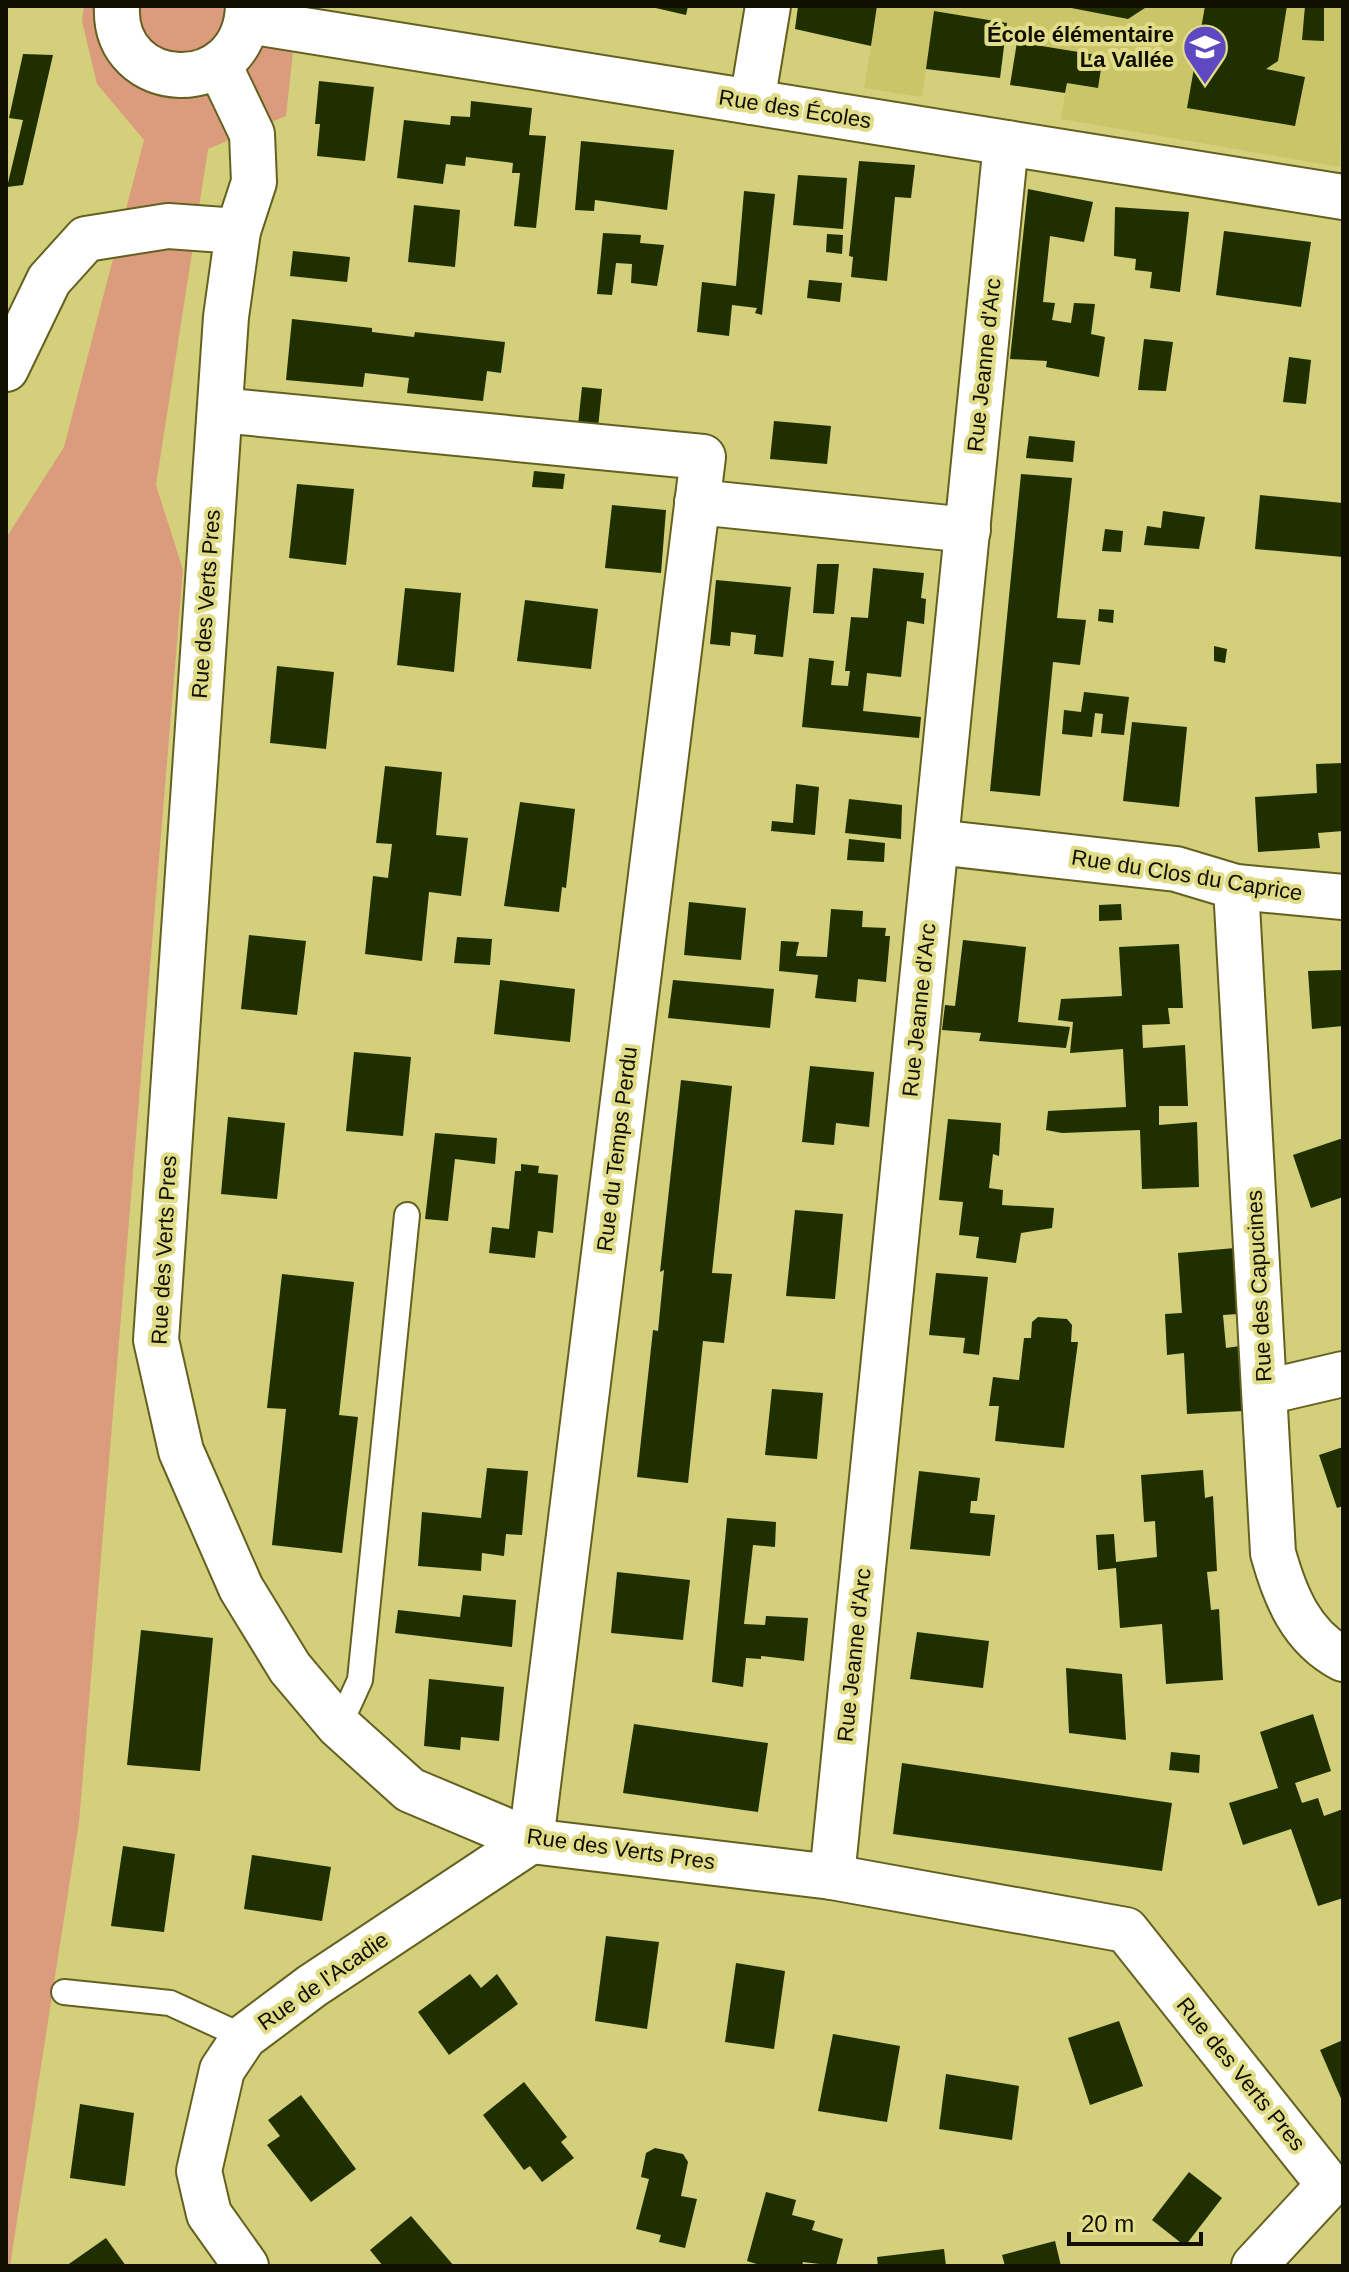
<svg xmlns="http://www.w3.org/2000/svg" width="1349" height="2272" font-family="Helvetica,sans-serif">
<style>
.built{fill:#cac568}
.green{fill:#db9b7d}
.building{fill:#202f00}
.lines{fill:none;stroke-linecap:round;stroke-linejoin:round}
.lane-casing{stroke:#646020;stroke-width:28}
.street-casing{stroke:#646020;stroke-width:48}
.secondary-casing{stroke:#646020;stroke-width:48}
.lane{stroke:#fff;stroke-width:24}
.street{stroke:#fff;stroke-width:44}
.secondary{stroke:#fff;stroke-width:44}
.labels{text-anchor:middle;dominant-baseline:central;stroke-width:8;stroke-linejoin:round;paint-order:stroke}
.poi-label{font-size:22px;font-weight:bold;fill:#111000;stroke:#e0dc88;text-anchor:end}
.street-label{font-size:22px;fill:#111000;stroke:#e0dc88}
</style>
<rect width="100%" height="100%" fill="#d3cf7b"/>
<polygon class="built" points="878,6 1343,6 1340,167 1061,119 1072,52 1005,40 1007,23 934,11 922,97 864,88"/>
<polygon class="green" points="84,6 298,6 286,116 208,149 156,485 183,570 79,1822 10,2266 6,2266 6,538 64,447 144,140 97,84 82,21"/>
<g class="building">
<polygon points="647,6 688,6 686,15"/>
<polygon points="798,6 877,6 871,46 795,29"/>
<polygon points="1061,6 1148,6 1128,19"/>
<polygon points="1205,6 1287,6 1278,61 1266,69 1305,77 1295,126 1187,108"/>
<polygon points="1305,6 1324,6 1324,41 1302,40"/>
<polygon points="934,11 1007,23 1000,78 926,69"/>
<polygon points="1017,42 1103,56 1098,88 1067,83 1065,93 1010,85"/>
<polygon points="23,54 53,55 23,185 7,187 23,120 9,118"/>
<polygon points="319,81 374,87 365,161 317,156 320,124 315,124"/>
<polygon points="471,101 532,108 529,135 546,136 536,228 514,226 520,173 512,173 513,163 466,157 465,166 446,164 443,184 397,178 404,120 450,125 451,116 470,117"/>
<polygon points="581,141 674,150 667,210 595,200 594,211 575,210"/>
<polygon points="859,161 915,165 911,198 895,197 887,281 851,277 853,257 849,256"/>
<polygon points="798,175 847,178 843,229 793,225"/>
<polygon points="1028,189 1093,202 1084,242 1050,236 1043,302 1055,303 1052,320 1071,323 1074,303 1095,304 1091,334 1105,337 1099,377 1046,367 1047,361 1010,359"/>
<polygon points="744,191 775,194 762,315 755,313 757,308 732,305 729,336 697,332 702,282 736,286"/>
<polygon points="414,205 460,210 455,267 408,262"/>
<polygon points="1115,207 1189,212 1180,292 1150,288 1152,272 1135,270 1136,259 1114,256"/>
<polygon points="1224,231 1311,242 1301,307 1216,295"/>
<polygon points="603,233 641,235 640,243 664,245 657,286 631,283 632,264 616,263 612,295 597,294"/>
<polygon points="827,234 843,235 842,254 826,252"/>
<polygon points="293,251 350,257 347,282 290,276"/>
<polygon points="809,280 842,283 840,302 807,298"/>
<polygon points="292,319 372,328 372,332 414,337 415,332 505,342 501,373 487,371 483,401 407,393 409,378 365,373 363,387 286,380"/>
<polygon points="1144,339 1173,342 1166,391 1138,390"/>
<polygon points="1289,357 1311,360 1306,404 1283,402"/>
<polygon points="582,387 602,389 598,428 578,425"/>
<polygon points="774,421 831,426 827,464 770,459"/>
<polygon points="1029,436 1075,441 1073,462 1026,458"/>
<polygon points="534,471 565,474 563,489 532,487"/>
<polygon points="1021,474 1072,478 1057,618 1086,620 1080,665 1053,662 1040,796 990,791"/>
<polygon points="297,484 354,489 346,565 289,558"/>
<polygon points="1260,495 1343,503 1343,557 1255,549"/>
<polygon points="612,505 666,510 661,573 605,568"/>
<polygon points="1163,511 1205,517 1199,549 1144,545 1147,526 1161,528"/>
<polygon points="1105,529 1123,531 1121,552 1102,551"/>
<polygon points="817,564 839,564 834,614 813,613"/>
<polygon points="873,568 924,573 921,598 926,599 924,624 907,621 901,677 867,673 863,711 921,717 919,738 802,727 809,658 834,661 831,685 848,686 850,671 845,671 851,617 868,618"/>
<polygon points="716,580 791,587 783,657 754,654 756,635 731,632 730,646 710,644"/>
<polygon points="405,588 461,593 454,672 397,665"/>
<polygon points="525,600 598,609 591,669 517,661"/>
<polygon points="1099,609 1114,610 1113,623 1098,621"/>
<polygon points="1214,646 1227,649 1225,663 1214,661"/>
<polygon points="277,666 334,672 326,749 270,743"/>
<polygon points="1084,692 1129,697 1124,735 1101,733 1103,714 1095,713 1092,737 1062,734 1064,710 1081,712"/>
<polygon points="1132,722 1187,727 1179,807 1123,801"/>
<polygon points="1343,763 1343,831 1318,833 1320,848 1258,852 1255,797 1317,793 1316,764"/>
<polygon points="385,766 442,772 436,835 468,838 461,896 429,892 422,961 365,954 373,876 388,878 392,844 376,843"/>
<polygon points="796,784 819,787 815,835 771,831 772,821 793,823"/>
<polygon points="849,799 902,805 901,839 845,833"/>
<polygon points="520,802 575,809 566,888 562,887 559,912 504,906"/>
<polygon points="849,839 885,843 884,862 847,860"/>
<polygon points="689,902 746,908 741,960 684,955"/>
<polygon points="1121,904 1122,920 1099,921 1099,905"/>
<polygon points="831,909 863,911 862,927 886,928 885,936 890,936 886,982 858,979 856,1002 815,998 818,975 779,971 781,941 799,942 796,956 827,957"/>
<polygon points="249,935 306,941 297,1015 241,1009"/>
<polygon points="457,937 492,939 490,965 454,963"/>
<polygon points="963,940 1026,947 1018,1022 1070,1027 1066,1048 979,1041 981,1033 942,1030 945,1005 955,1006"/>
<polygon points="1179,944 1183,1008 1168,1008 1170,1024 1142,1025 1143,1048 1185,1045 1188,1106 1159,1106 1159,1125 1197,1122 1199,1187 1142,1189 1140,1130 1062,1133 1046,1130 1048,1111 1126,1107 1123,1049 1070,1053 1073,1022 1058,1020 1061,999 1122,996 1119,947"/>
<polygon points="1343,970 1343,1026 1312,1029 1308,971"/>
<polygon points="500,980 575,989 570,1042 494,1034"/>
<polygon points="673,980 774,989 770,1028 668,1018"/>
<polygon points="354,1052 411,1057 403,1136 346,1131"/>
<polygon points="810,1066 874,1072 869,1127 836,1123 834,1145 802,1142"/>
<polygon points="681,1080 732,1086 712,1273 732,1274 724,1343 703,1341 688,1483 637,1477 653,1330 658,1331 664,1270 660,1272"/>
<polygon points="228,1117 285,1123 277,1199 221,1194"/>
<polygon points="948,1119 1001,1123 999,1156 993,1154 989,1188 1003,1190 1002,1205 1054,1208 1052,1228 1021,1233 1016,1263 976,1258 979,1237 959,1235 963,1202 939,1200"/>
<polygon points="435,1133 497,1138 495,1164 455,1159 448,1221 425,1219"/>
<polygon points="1343,1138 1343,1197 1311,1208 1293,1155"/>
<polygon points="521,1164 539,1166 538,1173 558,1175 553,1233 538,1231 535,1258 489,1253 492,1227 509,1229 515,1171 521,1171"/>
<polygon points="795,1210 843,1214 835,1299 786,1296"/>
<polygon points="1235,1248 1238,1314 1223,1315 1226,1348 1240,1346 1243,1411 1187,1414 1184,1353 1167,1355 1165,1314 1182,1313 1178,1253"/>
<polygon points="936,1273 988,1277 979,1355 963,1353 965,1338 929,1335"/>
<polygon points="282,1274 354,1282 339,1415 358,1417 342,1553 272,1545 286,1409 267,1408"/>
<polygon points="1038,1317 1067,1319 1072,1325 1071,1342 1078,1342 1064,1448 995,1441 999,1406 989,1406 993,1377 1019,1380 1024,1338 1031,1338 1032,1322"/>
<polygon points="772,1389 823,1393 817,1459 765,1455"/>
<polygon points="1343,1447 1343,1506 1337,1508 1319,1455"/>
<polygon points="487,1468 528,1471 522,1535 506,1534 504,1556 482,1553 481,1571 418,1566 422,1512 481,1518"/>
<polygon points="1203,1470 1205,1498 1213,1496 1217,1571 1207,1572 1211,1610 1219,1609 1223,1680 1166,1684 1162,1624 1120,1628 1116,1568 1098,1570 1096,1535 1114,1534 1116,1562 1157,1557 1155,1521 1144,1522 1141,1475"/>
<polygon points="919,1471 980,1478 977,1501 971,1501 970,1513 995,1515 990,1556 910,1549"/>
<polygon points="727,1518 776,1522 775,1547 753,1545 744,1624 765,1625 766,1616 808,1618 804,1661 761,1656 761,1659 746,1658 743,1687 712,1682"/>
<polygon points="617,1572 690,1580 683,1640 611,1633"/>
<polygon points="463,1595 516,1600 512,1647 395,1633 398,1610 460,1617"/>
<polygon points="141,1630 213,1638 200,1771 127,1765"/>
<polygon points="917,1632 989,1641 983,1688 910,1679"/>
<polygon points="1066,1668 1122,1674 1126,1740 1069,1733"/>
<polygon points="429,1679 504,1687 499,1741 461,1737 460,1750 424,1746"/>
<polygon points="1313,1714 1331,1771 1295,1783 1302,1803 1318,1798 1324,1816 1343,1809 1343,1898 1318,1906 1291,1829 1243,1845 1229,1803 1278,1788 1260,1732"/>
<polygon points="634,1724 768,1743 758,1812 623,1793"/>
<polygon points="1171,1752 1200,1755 1199,1773 1169,1770"/>
<polygon points="902,1763 1172,1803 1162,1871 893,1834"/>
<polygon points="123,1846 175,1854 164,1932 111,1926"/>
<polygon points="252,1855 331,1867 322,1921 244,1909"/>
<polygon points="606,1936 659,1942 647,2029 595,2021"/>
<polygon points="736,1963 785,1971 774,2049 725,2042"/>
<polygon points="470,1974 481,1988 497,1974 518,2004 449,2055 418,2012"/>
<polygon points="1119,2021 1143,2086 1090,2105 1068,2038"/>
<polygon points="833,2034 900,2046 887,2122 818,2111"/>
<polygon points="1343,2040 1343,2103 1320,2050"/>
<polygon points="946,2074 1019,2086 1012,2140 939,2129"/>
<polygon points="524,2082 567,2137 561,2142 574,2158 542,2182 530,2166 524,2170 483,2115"/>
<polygon points="301,2095 356,2169 311,2202 267,2145 280,2136 268,2120"/>
<polygon points="80,2104 134,2113 125,2186 70,2178"/>
<polygon points="655,2148 683,2154 688,2162 681,2196 697,2199 685,2248 659,2242 661,2235 636,2229 649,2179 641,2177 646,2153"/>
<polygon points="1189,2172 1222,2198 1185,2246 1152,2220"/>
<polygon points="766,2192 796,2200 792,2215 815,2221 812,2230 843,2239 836,2266 803,2262 802,2266 763,2266 747,2261"/>
<polygon points="411,2216 454,2266 383,2266 370,2250"/>
<polygon points="106,2238 126,2266 66,2266"/>
<polygon points="1055,2241 1061,2266 1005,2266 1002,2255"/>
<polygon points="944,2249 946,2266 878,2266 877,2257"/>
</g>
<g class="lines">
<g class="lane-casing">
<g id="lane">
<polyline points="339,1726 360,1680 407,1215"/>
<polyline points="64,1992 170,2003 244,2037"/>
</g>
</g>
<g class="street-casing">
<g id="street">
<polyline points="219,65 252,134 254,182 238,231 226,317 156,1340 181,1451 241,1588 290,1668 339,1726 410,1790 531,1841 832,1877 1126,1930 1329,2185"/>
<polyline points="752,102 768,6"/>
<polyline points="6,369 49,280 86,239 168,226 238,231"/>
<polyline points="220,410 703,457 531,1841 312,1986 244,2037 222,2070 199,2171 209,2214 246,2266"/>
<polyline points="697,502 968,530"/>
<polyline points="936,842 1176,869 1236,887 1343,897"/>
<path d="M 1236,887 L 1273,1553 C 1285,1596 1301,1637 1343,1659"/>
<polyline points="1266,1392 1343,1374"/>
<polyline points="832,1877 1006,143"/>
<polyline points="1254,2266 1329,2185"/>
</g>
</g>
<g class="secondary-casing">
<g id="secondary">
<path d="M 117,6 C 112,95 245,101 248,6"/>
<polyline points="248,21 1343,197"/>
</g>
</g>
<use href="#lane" class="lane"/>
<use href="#street" class="street"/>
<use href="#secondary" class="secondary"/>
</g>
<defs>
<g id="school-pin" transform="scale(2.3)"><path d="M0 17L-7.5 6A9.5 9.5 0 1 1 7.5 6Z" fill="#5f49c2" stroke="#e0dc88"/><path d="M0-5L7-2L0 1L-7-2ZM-4 1L0 2.5L4 1V4Q0 6-4 4Z" fill="#fff"/></g>
</defs>
<g fill-rule="evenodd">
<use href="#school-pin" x="1205" y="47"/>
</g>
<g class="labels">
<g class="poi-label">
<text x="1174" y="34">École élémentaire<tspan x="1174" dy="25">La Vallée</tspan></text>
</g>
<g class="street-label">
<text transform="translate(795 109) rotate(9)">Rue des Écoles</text>
<text transform="translate(984 365) rotate(-84)">Rue Jeanne d'Arc</text>
<text transform="translate(206 604) rotate(-86)">Rue des Verts Pres</text>
<text transform="translate(1187 875) rotate(9)">Rue du Clos du Caprice</text>
<text transform="translate(919 1010) rotate(-84)">Rue Jeanne d'Arc</text>
<text transform="translate(617 1149) rotate(-83)">Rue du Temps Perdu</text>
<text transform="translate(164 1250) rotate(-87)">Rue des Verts Pres</text>
<text transform="translate(1259 1286) rotate(-93)">Rue des Capucines</text>
<text transform="translate(854 1655) rotate(-84)">Rue Jeanne d'Arc</text>
<text transform="translate(621 1849) rotate(8)">Rue des Verts Pres</text>
<text transform="translate(323 1981) rotate(-35)">Rue de l'Acadie</text>
<text transform="translate(1241 2074) rotate(51)">Rue des Verts Pres</text>
</g>
</g>
<rect width="1349" height="2272" fill="none" stroke="#111000" stroke-width="16"/>
<path d="M1069 2232v12h132v-12" fill="none" stroke="#111000" stroke-width="4"/>
<text x="1081" y="2232" font-size="24" fill="#111000" stroke="#e0dc88" stroke-width="6" paint-order="stroke">20 m</text>
</svg>
